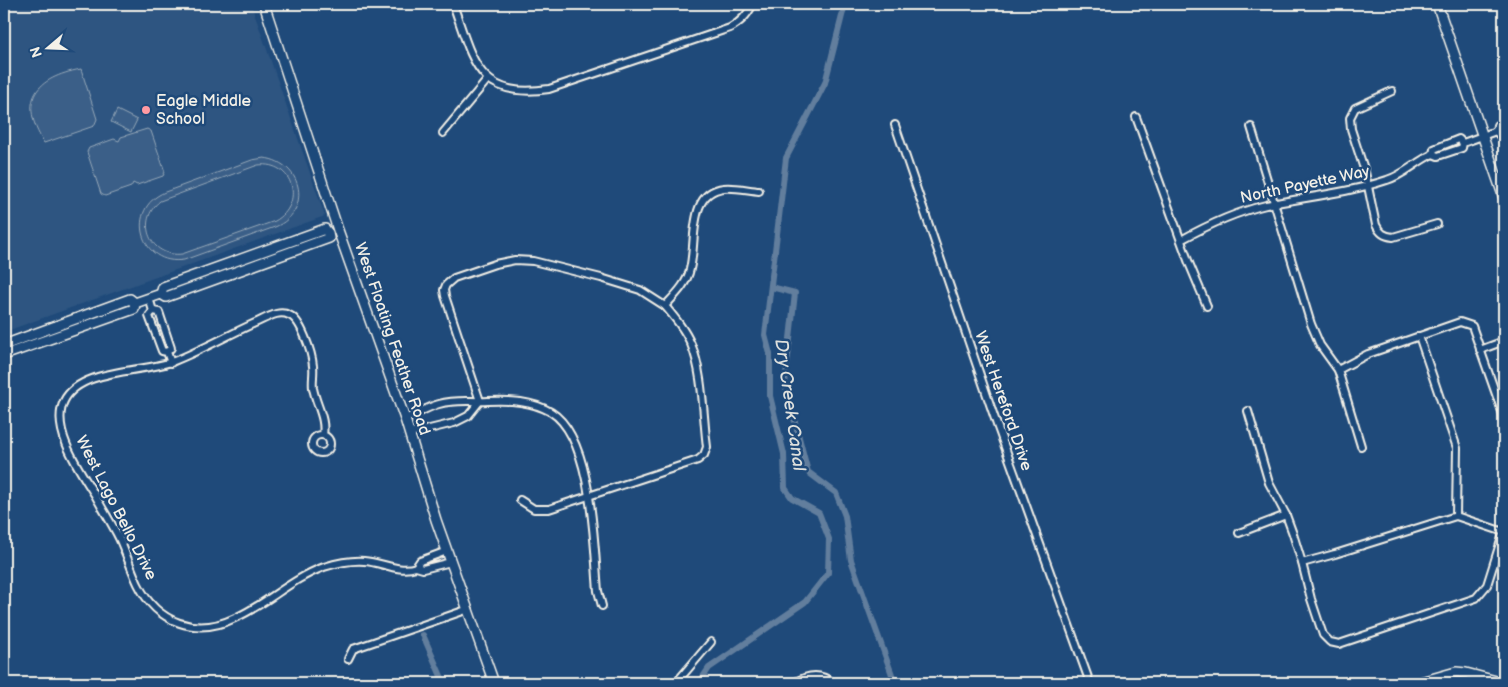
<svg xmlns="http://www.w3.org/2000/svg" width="1508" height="687" font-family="'Balsamiq Sans',sans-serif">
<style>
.built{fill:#2d5581}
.green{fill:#3a5f88;stroke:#97a8b8;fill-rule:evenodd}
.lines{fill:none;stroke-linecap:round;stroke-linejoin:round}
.canal{stroke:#627e9d;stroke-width:6}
.street-casing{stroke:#f4f1e8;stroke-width:10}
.secondary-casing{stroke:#f4f1e8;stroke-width:12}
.street{stroke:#1f4a7a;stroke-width:6}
.secondary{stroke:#1f4a7a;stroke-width:9}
.poi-dot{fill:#ff9aa2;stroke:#1f4a7a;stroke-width:2}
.labels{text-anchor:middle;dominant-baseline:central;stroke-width:5;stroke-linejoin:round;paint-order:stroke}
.poi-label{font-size:16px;fill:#f4f1e8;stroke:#1f4a7a;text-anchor:start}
.street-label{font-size:16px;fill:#f4f1e8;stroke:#1f4a7a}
.water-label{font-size:18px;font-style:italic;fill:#dee0dd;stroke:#1f4a7a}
</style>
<rect width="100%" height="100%" fill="#1f4a7a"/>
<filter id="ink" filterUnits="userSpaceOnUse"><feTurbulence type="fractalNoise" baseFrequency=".02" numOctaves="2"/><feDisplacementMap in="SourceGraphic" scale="10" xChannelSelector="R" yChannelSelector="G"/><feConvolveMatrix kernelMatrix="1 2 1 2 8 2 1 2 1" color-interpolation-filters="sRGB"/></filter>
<g filter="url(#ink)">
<polygon class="built" points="4,4 251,4 325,216 4,332"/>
<g class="green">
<path d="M 81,69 L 97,119 L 94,126 L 44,143 C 18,100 35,78 81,69 Z"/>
<polygon points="117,110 137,120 131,132 111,122"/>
<polygon points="147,129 151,131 165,172 163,176 137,185 133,183 131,187 105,196 101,194 87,152 89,148 114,139 119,141 121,137"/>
<path d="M 264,158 C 304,163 312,212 275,227 L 184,260 C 140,267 124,209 165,192 L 252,160 ZM 258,165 C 294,161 305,204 275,221 L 182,254 C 150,258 135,221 160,201 Z"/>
</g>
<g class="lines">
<g class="canal">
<polyline points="771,287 795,293 785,384 808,472 836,493 845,516 851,560 895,683"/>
<polyline points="423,635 444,683"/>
<polyline points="699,683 709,668 805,602 828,573 829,539 819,513 792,498 785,488 784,454 770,396 770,354 765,335 786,158 825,83 845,4"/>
</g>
<g class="street-casing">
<g id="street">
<path d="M 453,4 C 473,60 477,100 549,89 L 730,28 C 742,21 747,15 753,4"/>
<path d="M 1392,91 L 1355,108 L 1350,118 L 1351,129 L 1365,172 L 1376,225 C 1380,233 1384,236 1393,237 L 1437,224"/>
<polyline points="1136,117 1189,263 1207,306"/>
<polyline points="1504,123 1497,125 1496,131 1501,137 1504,135"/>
<polyline points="895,125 997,425 1090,683"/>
<polyline points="1251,127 1311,324 1320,345 1338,370 1361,446"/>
<polyline points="443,133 488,79"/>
<polyline points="1463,143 1459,139 1434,149 1433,154 1438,156 1462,148 1463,143 1496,131"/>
<path d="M 1181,240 C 1208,225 1236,212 1266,205 C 1306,197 1348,193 1387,180 C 1404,175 1417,161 1433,154"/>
<polyline points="149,298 153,311 149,316 162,351 167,352 171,363"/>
<polyline points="153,311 159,312 171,348 167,352"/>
<polyline points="1419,336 1457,448 1456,516"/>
<polyline points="1480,350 1504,341"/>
<polyline points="1338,370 1368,354 1460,322 1472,326 1504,417"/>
<polyline points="480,401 445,296 444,290 446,285 454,278 495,264 515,260 533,261 601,278 640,290 665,306"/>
<polyline points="1248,411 1269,483 1286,515 1293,534 1302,563 1311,599 1323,635 1330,642 1339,644 1476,598 1487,585 1504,531"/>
<path d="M 405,419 C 416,415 427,407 439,404 C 457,399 470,402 488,401 C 510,400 532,401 551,412 C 593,438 594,546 598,591 L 602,606"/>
<polyline points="409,434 454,423 468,416 480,401"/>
<circle cx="321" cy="444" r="9"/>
<path d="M 323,435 C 326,418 316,405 313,388 C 312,381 314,373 313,366 C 312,353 301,319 289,315 C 285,313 280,313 276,314 C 269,316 262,320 255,323 C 228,335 202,350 174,361 C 144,373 80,368 64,401 C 50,430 81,472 95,495 C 103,510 112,524 119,538 C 126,553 131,569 138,584 C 157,623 196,637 235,618 C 267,604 291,579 324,567 C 337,563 350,560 364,561 C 382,562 398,573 416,567"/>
<path d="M 520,500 L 534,509 L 549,509 L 698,460 L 704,455 L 707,447 C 703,416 703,372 691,344 C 685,330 675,318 665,306 C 675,295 687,284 690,269 C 697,242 687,192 724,188 C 735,187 748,190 759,191"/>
<polyline points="1239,533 1286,515"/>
<polyline points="447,551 420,561 416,567 423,569 451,562"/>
<polyline points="1302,563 1335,554 1456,516 1504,532"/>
<polyline points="348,659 353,649 469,609"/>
<polyline points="676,683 711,642"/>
<path d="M 794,683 C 807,675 821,673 833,683"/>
</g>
</g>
<g class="secondary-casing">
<g id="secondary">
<polyline points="264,4 338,230 405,419 436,520 494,683"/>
<polyline points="1437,4 1504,198"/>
<polyline points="161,294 163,287 325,229 328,233"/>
<polyline points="161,294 166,297 329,238 328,233"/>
<polyline points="135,303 161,294"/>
<polyline points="4,345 130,299 135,303"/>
<polyline points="4,355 134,309 135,303"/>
<polyline points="1417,683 1456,672 1466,673 1504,683"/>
</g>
</g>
<use href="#street" class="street"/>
<use href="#secondary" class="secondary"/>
</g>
</g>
<circle class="poi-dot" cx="146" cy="110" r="5"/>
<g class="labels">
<g class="poi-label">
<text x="156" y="101">Eagle Middle<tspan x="156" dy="18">School</tspan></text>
</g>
<g class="street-label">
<text transform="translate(1305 185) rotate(-12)">North Payette Way</text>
<text transform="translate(392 339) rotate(71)">West Floating Feather Road</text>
<text transform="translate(1003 401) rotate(71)">West Hereford Drive</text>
<text transform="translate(116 508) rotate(63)">West Lago Bello Drive</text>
</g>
<g class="water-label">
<text transform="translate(790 405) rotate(82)">Dry Creek Canal</text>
</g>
</g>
<rect width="1508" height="687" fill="none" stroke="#1f4a7a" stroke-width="20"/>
<rect x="10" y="10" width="1488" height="667" fill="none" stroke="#f4f1e8" stroke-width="2" filter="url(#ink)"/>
<g transform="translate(48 48) rotate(251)" stroke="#1f4a7a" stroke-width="4" paint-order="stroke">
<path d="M0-4L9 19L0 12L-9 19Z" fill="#f4f1e8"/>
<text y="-8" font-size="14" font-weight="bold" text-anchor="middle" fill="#f4f1e8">N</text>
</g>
</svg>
